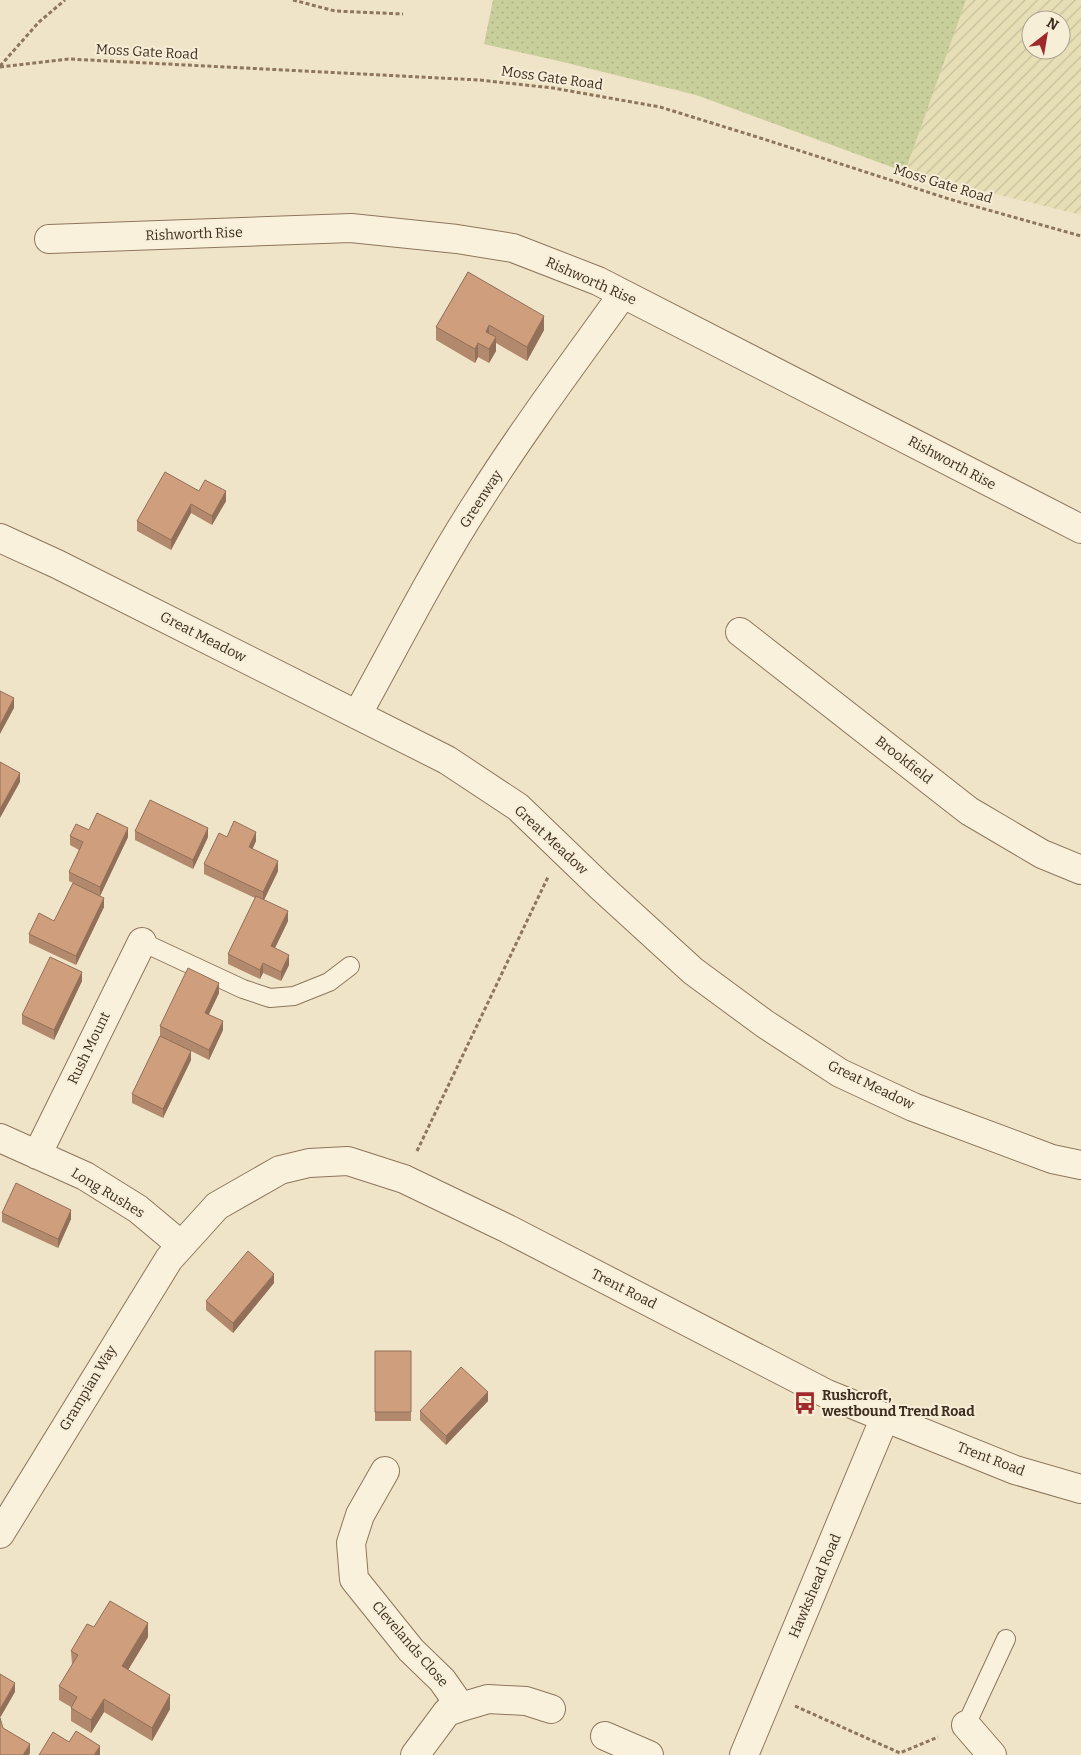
<svg xmlns="http://www.w3.org/2000/svg" width="1081" height="1755" viewBox="0 0 1081 1755" font-family="Bitter,serif">
<style>
.farmland{fill:url(#farmland-furrows);fill-rule:evenodd}
.grass{fill:url(#grass-dots)}
.lines{fill:none;stroke-linecap:round;stroke-linejoin:round}
.lane-casing{stroke:#8d765c;stroke-width:20}
.street-casing{stroke:#8d765c;stroke-width:30}
.path{stroke:#8d765c;stroke-width:3;stroke-dasharray:4 2.5;stroke-linecap:butt}
.lane{stroke:#faf1dc;stroke-width:18}
.street{stroke:#faf1dc;stroke-width:28}
.wall{fill:#b2896c}
.shaded-wall{fill:#916f58}
.building{fill:#cf9f7d;stroke:#916f58}
.labels{text-anchor:middle;dominant-baseline:central;stroke-width:4;stroke-linejoin:round;paint-order:stroke}
.street-label{font-size:14px;fill:#3d2e20;stroke:#f7eed8}
.poi-label{font-size:14px;font-weight:bold;fill:#3d2e20;stroke:#f7eed8;text-anchor:start}
</style>
<defs>
<pattern id="farmland-furrows" width="10" height="10" patternUnits="userSpaceOnUse" patternTransform="scale(1.25)"><rect width="10" height="10" fill="#e6deb5"/><path d="M-1 1l2-2M0 10L10 0M9 11l2-2" fill="none" stroke="#c6bf9b"/></pattern>
<pattern id="grass-dots" width="8" height="8" patternUnits="userSpaceOnUse" patternTransform="scale(1.25)"><rect width="8" height="8" fill="#c9cf9b"/><path d="M2 2h.1M6 6h.1" fill="none" stroke="#aeb285" stroke-width="1.8" stroke-linecap="round"/></pattern>
</defs>
<rect width="100%" height="100%" fill="#f0e4c8"/>
<path class="farmland" d="M966,0H1081V215L905,172ZM1031,20H1061V50H1031Z"/>
<path class="grass" d="M493,0H966L905,172L696,95L563,62L484,44Z"/>
<g class="lines">
<defs>
<path id="lane" d="M142,942L243,989L270,998L294,996L329,982L350,966
M966,1725L1006,1639"/>
<path id="street" d="M49,239L351,228L457,239L513,248L598,281L1081,529
M0,538L57,564L447,760L518,807L601,887L693,971L765,1024L840,1073L913,1107L1052,1159L1081,1165
M740,632L969,811L1042,854L1081,870
M357,715C397,643 434,569 479,500C524,429 574,362 623,294
M0,1138L85,1176L138,1209L181,1245
M37,1155L142,942
M385,1471L360,1515L351,1543L354,1579L411,1650L442,1680L461,1707
M0,1534L169,1259L217,1206L280,1170L309,1163L348,1161L404,1179L508,1229L827,1394L1015,1470L1081,1489
M966,1725L992,1755
M605,1736L649,1755
M415,1755L447,1712L461,1707L488,1699L526,1701L551,1709
M744,1755L885,1417"/>
</defs>
<use href="#lane" class="lane-casing"/>
<use href="#street" class="street-casing"/>
<path class="path" d="M293,0L335,11L403,14
M0,66L39,22L65,0
M0,67L69,59L479,80L553,88L660,107L754,136L949,199L1081,236
M417,1151L548,877
M795,1706L900,1753L938,1737"/>
<use href="#lane" class="lane"/>
<use href="#street" class="street"/>
</g>
<path class="wall" d="M468,272L544,330L527,361L496,343V351L489,363L478,357L475,363L436,340V327Z
M199,491L226,501L212,525L191,513L171,550L137,531V521Z
M89,830L128,837L100,896L104,907L76,965L29,943V934L54,921L73,883L69,881V872L79,850L70,845V836Z
M135,831L208,837L193,869L135,840Z
M227,837L256,841L252,849L278,871L264,900L288,921L275,948L289,965L281,981L263,973L260,979L228,964V954L255,898L204,874V864Z
M82,981L54,1040L22,1024V1015Z
M219,993L209,1014L223,1030L209,1060L191,1051V1060L163,1118L132,1103V1094L160,1036V1026Z
M2,1213L71,1219L58,1248L2,1222Z
M274,1283L233,1333L206,1310V1301Z
M375,1351H411V1421H375Z
M488,1401L446,1445L420,1420V1411Z
M94,1627L148,1637L128,1670L170,1709L152,1741L104,1712L91,1733L71,1721V1707L59,1700V1686L72,1665L71,1651Z"/>
<path class="shaded-wall" d="M544,316V330L527,361V347Z
M489,325V339L486,332Z
M496,337V351L489,363V349Z
M478,343V357L475,363V349Z
M226,491V501L212,525V516Z
M191,504V513L171,550V540Z
M14,698V708L0,734V725Z
M20,773V782L0,818V809Z
M128,828V837L100,896V887Z
M208,828V837L193,869V860Z
M256,832V841L249,857V847Z
M278,861V871L263,902V892Z
M104,898V907L76,965V956Z
M288,911V921L271,956V946Z
M289,955V965L281,981V972Z
M263,963V973L260,979V970Z
M82,972V981L54,1040V1030Z
M219,983V993L205,1022V1013Z
M223,1021V1030L209,1060V1050Z
M191,1051V1060L163,1118V1109Z
M71,1210V1219L58,1248V1239Z
M274,1274V1283L233,1333V1323Z
M488,1392V1401L446,1445V1436Z
M148,1623V1637L122,1680V1666Z
M15,1683V1692L0,1718V1709Z
M170,1695V1709L152,1741V1728Z
M104,1699V1712L91,1733V1720Z
M30,1744V1753L29,1755H23Z
M100,1746V1755H94Z"/>
<path class="building" d="M468,272L544,316L527,347L489,325L486,332L496,337L489,349L478,343L475,349L436,327Z
M165,472L199,491L205,480L226,491L212,516L191,504L171,540L137,521Z
M0,691L14,698L0,725Z
M0,762L20,773L0,809Z
M150,800L208,828L193,860L135,831Z
M97,813L128,828L100,887L69,872L83,842L70,836L76,824L89,830Z
M234,821L256,832L249,847L278,861L263,892L204,864L219,833L227,837Z
M73,883L104,898L76,956L29,934L39,913L54,921Z
M256,896L288,911L271,946L289,955L281,972L263,963L260,970L228,954Z
M50,957L82,972L54,1030L22,1015Z
M188,968L219,983L205,1013L223,1021L209,1050L160,1026Z
M160,1036L191,1051L163,1109L132,1094Z
M16,1183L71,1210L58,1239L2,1213Z
M248,1251L274,1274L233,1323L206,1301Z
M375,1351H411V1412H375Z
M461,1367L488,1392L446,1436L420,1411Z
M110,1601L148,1623L122,1666L170,1695L152,1728L104,1699L91,1720L71,1708L77,1697L59,1686L78,1655L71,1651L87,1624L94,1627Z
M0,1674L15,1683L0,1709Z
M0,1718L3,1728L30,1744L23,1755H0Z
M76,1731L100,1746L94,1755H39L53,1732L69,1742Z"/>
<defs>
<symbol id="bus-bare" viewBox="-9 -9 18 18"><path d="M-5-6H5V4H4V6H2V4H-2V6H-4V4H-5ZM-3.5-4V0h7V-4ZM-3.5 1.2v1.5H-2V1.2ZM2 1.2v1.5H3.5V1.2Z" fill="#9e2a2b" stroke="#f7eed8" stroke-width="2.5" paint-order="stroke"/></symbol>
</defs>
<g fill-rule="evenodd">
<use href="#bus-bare" x="789" y="1387" width="32" height="32"/>
</g>
<g class="labels">
<g class="street-label">
<text transform="translate(147 52) rotate(3)">Moss Gate Road</text>
<text transform="translate(552 78) rotate(8)">Moss Gate Road</text>
<text transform="translate(943 184) rotate(17)">Moss Gate Road</text>
<text transform="translate(194 234) rotate(-2)">Rishworth Rise</text>
<text transform="translate(591 281) rotate(24)">Rishworth Rise</text>
<text transform="translate(952 463) rotate(28)">Rishworth Rise</text>
<text transform="translate(481 499) rotate(-57)">Greenway</text>
<text transform="translate(203 637) rotate(27)">Great Meadow</text>
<text transform="translate(904 760) rotate(38)">Brookfield</text>
<text transform="translate(551 840) rotate(43)">Great Meadow</text>
<text transform="translate(89 1048) rotate(-64)">Rush Mount</text>
<text transform="translate(871 1085) rotate(26)">Great Meadow</text>
<text transform="translate(108 1193) rotate(31)">Long Rushes</text>
<text transform="translate(624 1289) rotate(27)">Trent Road</text>
<text transform="translate(88 1388) rotate(-59)">Grampian Way</text>
<text transform="translate(991 1459) rotate(21)">Trent Road</text>
<text transform="translate(815 1586) rotate(-67)">Hawkshead Road</text>
<text transform="translate(410 1644) rotate(49)">Clevelands Close</text>
</g>
<g class="poi-label">
<text x="822" y="1395">Rushcroft,<tspan x="822" dy="16">westbound Trend Road</tspan></text>
</g>
</g>
<g transform="translate(1046 35) rotate(31)"><circle r="24" fill="#f7eed8" stroke="#ada18e"/>
<path d="M0-4L9 19L0 12L-9 19Z" fill="#9e2a2b"/>
<text y="-8" font-size="14" font-weight="bold" text-anchor="middle" fill="#3d2e20">N</text>
</g>
</svg>
